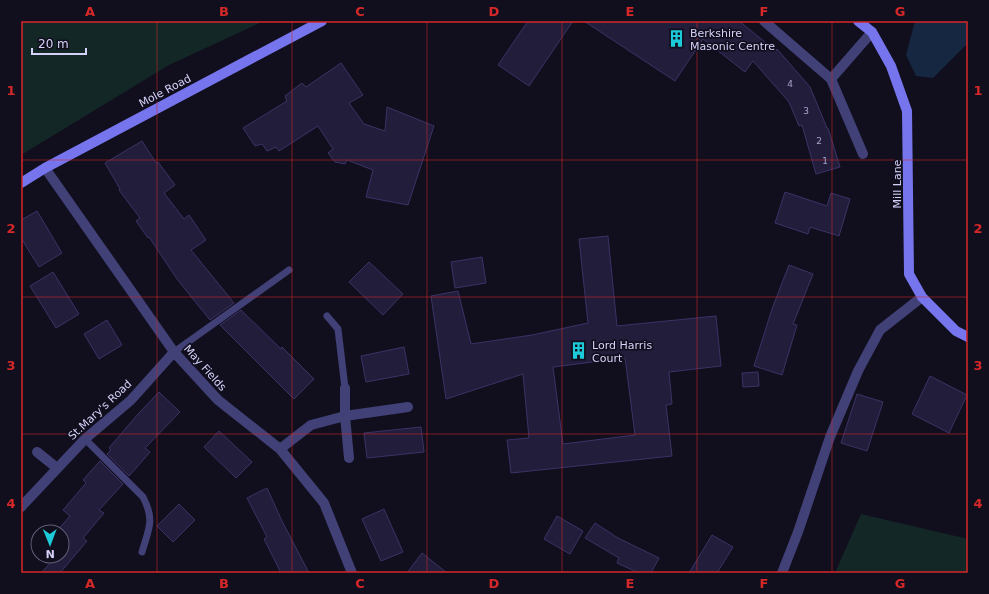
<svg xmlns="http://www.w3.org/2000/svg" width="989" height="594" viewBox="0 0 989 594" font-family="'DejaVu Sans',sans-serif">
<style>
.green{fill:#132726}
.water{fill:#152741}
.building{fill:#231d3c;stroke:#3c3265;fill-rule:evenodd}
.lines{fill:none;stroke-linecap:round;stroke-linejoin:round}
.lane{stroke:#414077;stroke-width:7}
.street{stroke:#414077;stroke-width:10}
.secondary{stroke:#7675ed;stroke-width:10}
.grid{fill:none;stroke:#d62828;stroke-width:1;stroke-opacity:0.55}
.labels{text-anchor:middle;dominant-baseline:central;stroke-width:3.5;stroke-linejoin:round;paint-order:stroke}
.number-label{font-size:9px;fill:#a8a5ca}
.poi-label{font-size:11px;fill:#d5d2f9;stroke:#110f1e;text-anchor:start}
.street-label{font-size:11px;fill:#d5d2f9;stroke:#110f1e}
.neatline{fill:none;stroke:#d62828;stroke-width:1.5}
.grid-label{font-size:13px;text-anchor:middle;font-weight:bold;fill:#d62828}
</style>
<rect width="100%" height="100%" fill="#110f1e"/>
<path class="green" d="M21,21H264L169,65L21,155Z
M861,514L968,539V573H835Z"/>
<path class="water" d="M915,21H968V43L933,78L916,76L906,55Z"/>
<path class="building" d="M528,21H573L529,86L498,65Z
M584,21H739L776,51L777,49L810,87L827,128H828L840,167L816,174L802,125L799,126L789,102L753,61L745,72L703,39L675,81Z
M341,63L363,95L349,103L364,124L385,131L387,107L434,126L408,205L366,197L373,170L347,160L345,164L335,162L328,153L333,149L318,126L279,151L276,147L267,151L262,144L255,146L243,128L287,101L285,96L302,83L306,87Z
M142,141L156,163L158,162L175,185L164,193L184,219L189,215L206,240L191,250L234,303L210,320L177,279L149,237L148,238L136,221L140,218L119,190L120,189L105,163Z
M785,192L827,206L831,193L850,199L839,236L810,227L808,234L775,223Z
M37,211L62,253L39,267L21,238V220Z
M608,236L617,326L716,316L721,366L669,372L672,404L666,405L672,456L511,473L507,440L529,438L523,374L446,399L431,296L458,291L471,344L532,335L588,323L579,239ZM625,358L635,435L563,444L553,367Z
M482,257L486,283L455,288L451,262Z
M369,262L403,294L383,315L349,282Z
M789,265L813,274L793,324L797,325L782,375L754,366L772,309Z
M53,272L79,314L56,328L30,286Z
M241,310L281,349L282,347L314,379L294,399L220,325Z
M107,320L122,345L99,359L84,334Z
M404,347L409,374L366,382L361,356Z
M758,372L759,386L743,387L742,373Z
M930,376L967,395L949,433L912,414Z
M159,392L180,412L145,448L150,452L129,476L107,454L111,450L109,448L138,414Z
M857,394L883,402L867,451L841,443Z
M421,427L424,452L367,458L364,433Z
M219,431L252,462L236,478L204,447Z
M100,461L123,484L99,510L104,513L83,538L87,541L60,573H41L53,560L48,556H62V532H56L70,516L63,510L86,483L83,480Z
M267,488L282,521L309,573H281L264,539L267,537L247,498Z
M179,504L195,520L173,542L157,526Z
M384,509L403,552L381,561L362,519Z
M557,516L583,531L570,554L544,539Z
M595,523L618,538L659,558L651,573H639L617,563L619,558L585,538Z
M712,535L733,547L717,573H689Z
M422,553L447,573H407Z"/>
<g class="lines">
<path class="lane" d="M327,316L338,329L345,388
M174,352L289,270
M85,439L143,497C155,520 149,528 142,552"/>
<path class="street" d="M764,21L831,79L872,32
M831,79L863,154
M45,168L174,352L218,400L280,449L324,503L352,573
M345,388V416L408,407
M280,449L311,425L345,416L349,458
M37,452L57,468
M21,507L85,439L131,400L174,352
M782,573L798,532L830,437L858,371L880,330L922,297"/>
<path class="secondary" d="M858,21L872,32L891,66L907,111L909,274L922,297L956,331L968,337
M21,183L45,168L322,21"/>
</g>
<path class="grid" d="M157,21V573M292,21V573M427,21V573M562,21V573M697,21V573M832,21V573M21,160H968M21,297H968M21,434H968"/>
<defs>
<symbol id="building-bare" viewBox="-9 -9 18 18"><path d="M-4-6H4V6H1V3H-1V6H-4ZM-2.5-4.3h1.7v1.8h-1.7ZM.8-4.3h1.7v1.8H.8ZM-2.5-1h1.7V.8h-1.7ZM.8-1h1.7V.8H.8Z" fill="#1dcad9" stroke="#110f1e" stroke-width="2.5" paint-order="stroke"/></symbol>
</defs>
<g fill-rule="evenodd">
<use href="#building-bare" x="664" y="26" width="25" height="25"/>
<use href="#building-bare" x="566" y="338" width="25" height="25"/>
</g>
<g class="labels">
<g class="number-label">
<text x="790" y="84">4</text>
<text x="806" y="111">3</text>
<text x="819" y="141">2</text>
<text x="825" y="161">1</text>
</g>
<g class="poi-label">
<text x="690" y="33">Berkshire<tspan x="690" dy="13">Masonic Centre</tspan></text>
<text x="592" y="345">Lord Harris<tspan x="592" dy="13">Court</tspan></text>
</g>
<g class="street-label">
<text transform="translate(165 91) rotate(-28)">Mole Road</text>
<text transform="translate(897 184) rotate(-90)">Mill Lane</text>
<text transform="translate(205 368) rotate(48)">May Fields</text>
<text transform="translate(100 410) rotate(-43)">St.Mary's Road</text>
</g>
</g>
<rect width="989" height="594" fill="none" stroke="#110f1e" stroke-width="44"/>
<g transform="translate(50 544) rotate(179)"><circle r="19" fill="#110f1e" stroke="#5f5d76"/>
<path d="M0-3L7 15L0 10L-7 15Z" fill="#1dcad9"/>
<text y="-6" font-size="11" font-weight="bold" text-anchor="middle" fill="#d5d2f9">N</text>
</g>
<path d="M32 48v6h54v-6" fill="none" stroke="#d5d2f9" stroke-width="2"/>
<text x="38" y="48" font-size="12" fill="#d5d2f9" stroke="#110f1e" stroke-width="3" paint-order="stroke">20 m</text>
<rect x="22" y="22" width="945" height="550" class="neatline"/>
<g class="grid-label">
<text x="90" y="16">A</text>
<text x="224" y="16">B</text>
<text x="360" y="16">C</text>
<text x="494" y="16">D</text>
<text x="630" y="16">E</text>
<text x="764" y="16">F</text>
<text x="900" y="16">G</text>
<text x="11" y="95">1</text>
<text x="978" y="95">1</text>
<text x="11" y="233">2</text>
<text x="978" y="233">2</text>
<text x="11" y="370">3</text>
<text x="978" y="370">3</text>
<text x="11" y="508">4</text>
<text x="978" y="508">4</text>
<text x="90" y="588">A</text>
<text x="224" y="588">B</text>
<text x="360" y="588">C</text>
<text x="494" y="588">D</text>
<text x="630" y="588">E</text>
<text x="764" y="588">F</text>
<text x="900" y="588">G</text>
</g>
</svg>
